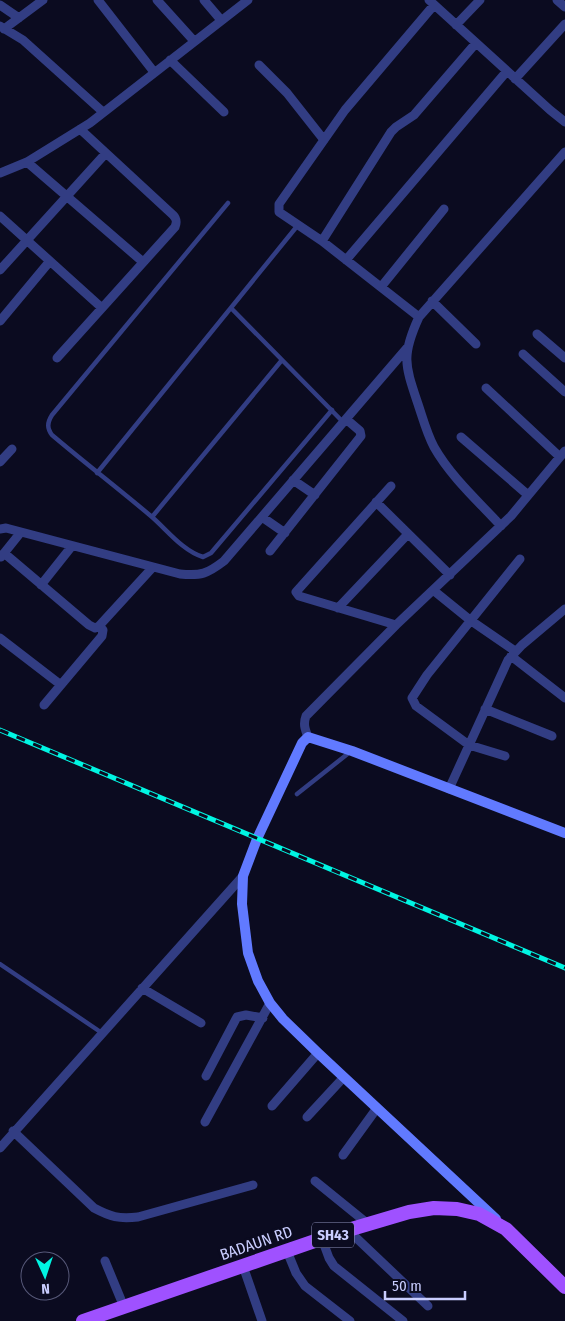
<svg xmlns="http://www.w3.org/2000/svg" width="565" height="1321" viewBox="0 0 565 1321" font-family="'Fira Sans Condensed',sans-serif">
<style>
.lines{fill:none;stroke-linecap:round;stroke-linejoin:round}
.service{stroke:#323d83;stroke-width:4.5}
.minor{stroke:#323d83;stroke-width:9}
.secondary{stroke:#617aff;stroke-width:10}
.primary{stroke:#9f51ff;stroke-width:14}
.rail-casing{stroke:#00f5e2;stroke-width:5}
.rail{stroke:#0b0b20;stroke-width:3;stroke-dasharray:9;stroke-linecap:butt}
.labels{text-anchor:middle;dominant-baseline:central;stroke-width:5;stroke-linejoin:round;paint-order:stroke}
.shield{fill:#0b0b20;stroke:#9194bc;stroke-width:1}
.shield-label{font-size:15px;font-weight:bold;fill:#caceff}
.street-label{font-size:16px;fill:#caceff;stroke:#0b0b20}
</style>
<rect width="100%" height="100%" fill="#0b0b20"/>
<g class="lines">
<path class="service" d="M228,203L52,415C47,423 47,428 52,435C85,463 119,489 152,517C167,530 183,551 203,557L211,553L332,410
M231,308L343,422
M97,473L298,225
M152,517L282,360
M297,794L350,752
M0,964L102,1033"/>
<path class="minor" d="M98,0L154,72
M157,0L194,41
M204,0L221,20
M429,0L550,110L565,122
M557,0L565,7
M0,5L19,18
M456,25L480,0
M0,26L23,40L103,112
M4,29L43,0
M170,60L224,112
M259,65L287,93L324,140
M515,79L565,24
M27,162L143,262
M0,173L27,162L90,123L248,0
M0,216L102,308
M322,241L391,132L396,127L414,115L476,43
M346,260L507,71
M0,270L106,153
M381,287L444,209
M432,301L476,344
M419,317L322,241L279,212V204L345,110L434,5
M0,321L50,261
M537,334L565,358
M523,354L565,392
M57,358L175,227C177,222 177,219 173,215L80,129
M486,388L560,457
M461,437L528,495
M0,462L12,449
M293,480L315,495
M391,486L296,592L299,596L396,625
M376,502L450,575
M262,517L285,533
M501,526C478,501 451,477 434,447C427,434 423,419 418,404C405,365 401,356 419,317L565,152
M0,529L6,528L180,574C201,576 207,574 224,561L407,348
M270,551L361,436L360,431L346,419
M4,553L89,625L95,628L99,626L153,567
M1,557L21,532
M41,585L72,546
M433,590L470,620L515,651
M338,608L408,534
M0,638L61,685
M511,656L565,698
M44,705L102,636L103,630L99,626
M485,709L552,736
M308,737C305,729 303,724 306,716L396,625L511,516L565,451
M505,756L469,745L416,706L412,698L427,675L520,559
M449,789L508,660L522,645L565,609
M142,988L201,1023
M206,1076L237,1017L246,1015L263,1018
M272,1106L318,1053
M307,1117L344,1077
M205,1122L270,1003
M13,1131L94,1208C111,1217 118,1219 138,1217L253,1185
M0,1148L243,876
M343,1155L377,1108
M315,1181L368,1224
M348,1230L428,1306
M322,1239L329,1258L334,1266L403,1321
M287,1251L296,1273L305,1286L350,1321
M105,1261L124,1307
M243,1266L262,1321"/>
<path class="secondary" d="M496,1219L318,1053L283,1019L270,1003L258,981L248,953L242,904L243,876L257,839L302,743L308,737L352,751L565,833"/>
<path class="primary" d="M83,1321L338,1233L409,1212L434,1208L457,1209L479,1214L506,1229L565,1287"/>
<defs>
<path id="rail" d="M0,730L565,968"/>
</defs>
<use href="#rail" class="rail-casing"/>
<use href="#rail" class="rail"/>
</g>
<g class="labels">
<rect class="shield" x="312" y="1222.5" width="42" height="25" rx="4"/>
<g class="shield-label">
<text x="333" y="1235">SH43</text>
</g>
<g class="street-label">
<text transform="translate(256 1243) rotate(-19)">BADAUN RD</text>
</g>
</g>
<g transform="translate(45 1276) rotate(177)"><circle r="24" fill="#0b0b20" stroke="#575979"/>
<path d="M0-4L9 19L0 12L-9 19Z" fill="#00f5e2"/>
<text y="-8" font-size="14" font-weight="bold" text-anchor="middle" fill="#caceff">N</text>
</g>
<path d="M385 1291v8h80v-8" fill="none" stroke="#caceff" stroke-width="2.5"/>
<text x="392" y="1291" font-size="15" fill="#caceff" stroke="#0b0b20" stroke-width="4" paint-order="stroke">50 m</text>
</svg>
